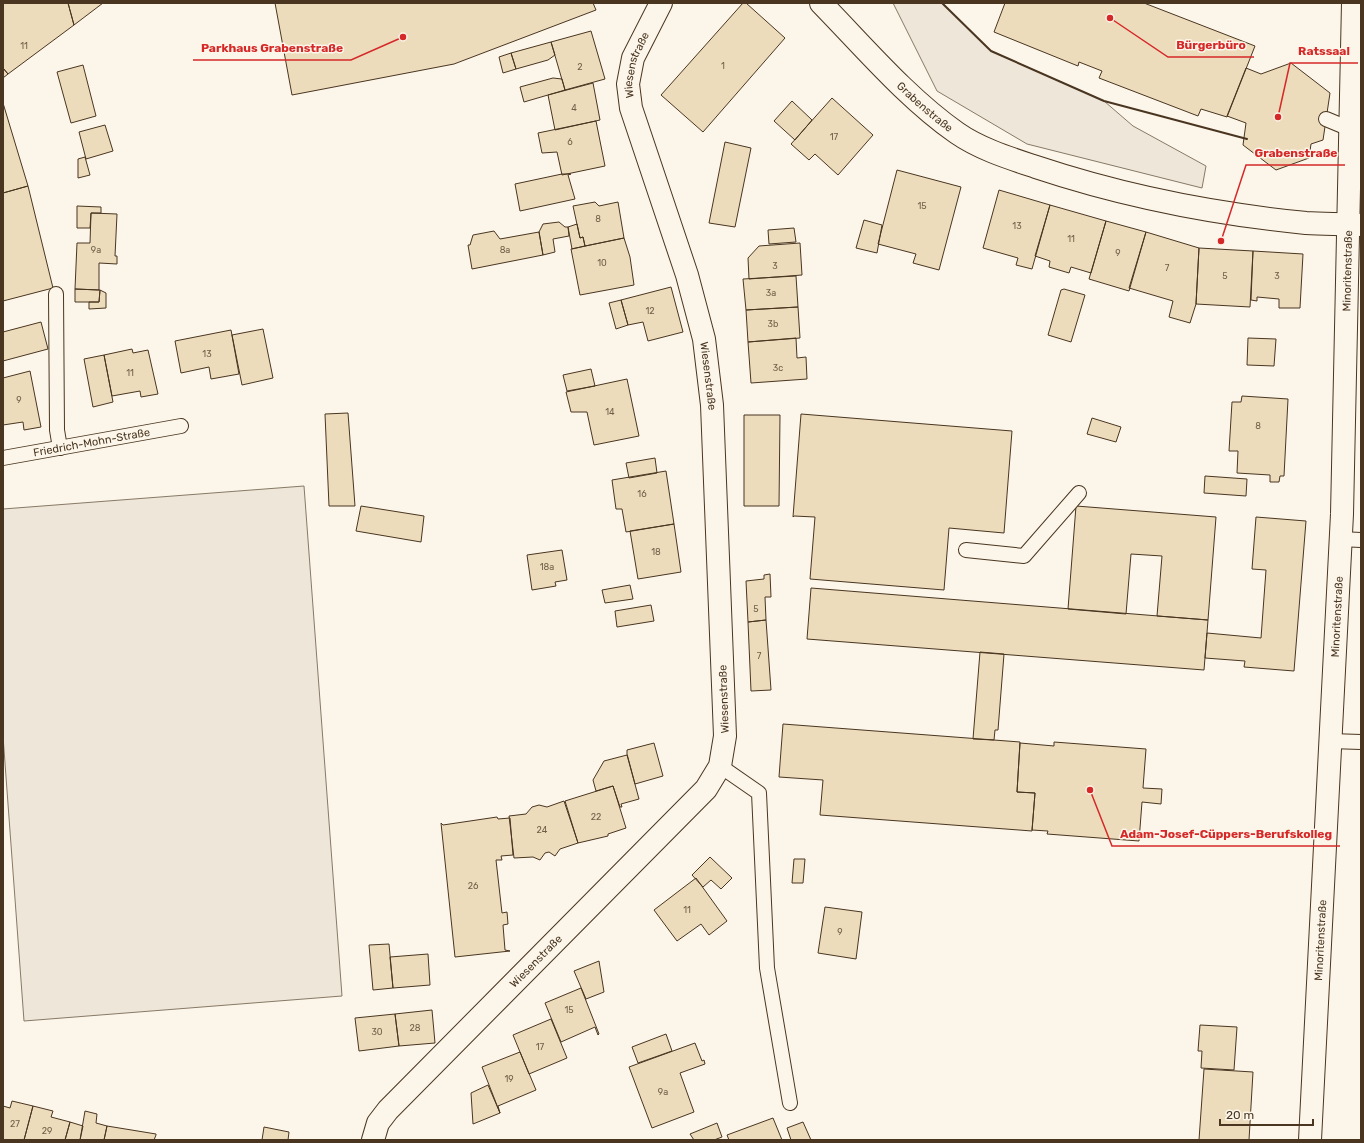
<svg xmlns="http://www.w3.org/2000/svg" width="1364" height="1143" viewBox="0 0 1364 1143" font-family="Rubik,sans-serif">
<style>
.green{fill:#ede6d9;stroke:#887966}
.building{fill:#ecdcbc;stroke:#4a3520}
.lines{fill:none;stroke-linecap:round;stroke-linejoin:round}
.service-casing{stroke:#4a3520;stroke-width:16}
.minor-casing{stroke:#4a3520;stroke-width:24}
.service{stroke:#fbf6e9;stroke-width:14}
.minor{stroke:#fbf6e9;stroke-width:22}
.wall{stroke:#4a3520;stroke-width:2}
.labels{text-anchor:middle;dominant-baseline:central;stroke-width:3;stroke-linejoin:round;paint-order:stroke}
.number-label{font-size:9px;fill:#725f47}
.street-label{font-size:11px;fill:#4a3520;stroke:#fbf6e9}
.leader{fill:none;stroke:#d62828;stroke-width:1.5}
.callout-dot{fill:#d62828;stroke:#fbf6e9;stroke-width:1.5}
.callout-label{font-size:12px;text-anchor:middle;font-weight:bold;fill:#d62828;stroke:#fbf6e9;stroke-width:3;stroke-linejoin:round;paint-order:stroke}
</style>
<rect width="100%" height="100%" fill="#fbf6e9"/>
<path class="green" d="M893,3H942L991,51L1104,101L1133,126L1206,166L1202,188L1027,144L937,91Z
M304,486L342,996L24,1021L3,736V509Z"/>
<path class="building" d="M3,3H68L74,25L8,74L3,68Z
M68,3H103L74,25Z
M275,3H593L596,10L454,64L292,95Z
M743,3H746L785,38L703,132L661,95Z
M1005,3H1144L1255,46L1227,117L1201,109L1198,116L1099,78L1102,71L1079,62L1078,66L994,32Z
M591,31L605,79L565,90L551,42Z
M551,42L555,55L548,60L516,69L511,53Z
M511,53L516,69L503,73L499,57Z
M1291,63L1330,93L1323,140L1311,144L1309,158L1276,170L1243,145L1246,123L1227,116L1246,68L1261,74Z
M83,65L96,116L71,123L57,72Z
M3,68L8,74L3,78Z
M553,78L562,79L565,90L524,102L520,87Z
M593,83L600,120L555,130L548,95Z
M832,98L873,135L838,175L815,154L809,160L791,144Z
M792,101L812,120L795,140L774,121Z
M3,103L28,186L3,193Z
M596,121L605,166L562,175L557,152L542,153L538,133Z
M105,125L113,151L86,159L79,132Z
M725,142L751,148L735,227L709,223Z
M85,157L90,175L78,178V159Z
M897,170L961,187L939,270L913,263L916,254L878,244Z
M562,174H571L568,175L575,199L520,211L515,184Z
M28,186L53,288L3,301V193Z
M999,190L1050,205L1032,269L1016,265L1018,258L983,248Z
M595,202L599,206L618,202L624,238L585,246L583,237L580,238L573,206Z
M1050,205L1106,221L1091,273L1071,267L1069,273L1049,267L1050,261L1035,256Z
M77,206L101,207V213H91L90,228H77Z
M91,213L117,214L115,256H117V264L99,263V290L75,289L77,243H90Z
M864,220L882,225L877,253L856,248Z
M1106,221L1146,232L1129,291L1089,279Z
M559,222L565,227H568L569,236L553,239L555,252L543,255L539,232L543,224Z
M577,224L580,238L583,237L585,246L572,249L568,227Z
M794,228L796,242L769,244L768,230Z
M494,231L500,239L539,232L543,255L472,269L468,245H470L473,235Z
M1146,232L1199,248L1196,304L1190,323L1169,317L1173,301L1129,288Z
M624,238L630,257L634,285L580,295L571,249Z
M800,243L802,275L749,279L748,258L759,246Z
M1199,248L1253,251L1250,307L1196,304Z
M1253,251L1303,254L1300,308H1279V299L1257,297V301L1251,300Z
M796,276L798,307L746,310L743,279Z
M671,287L683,332L648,341L643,322L628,325L621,300Z
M75,289L100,290L99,302H75Z
M1064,289L1085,295L1071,342L1048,335L1061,290Z
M100,290L106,293V308L89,309V302H99Z
M621,300L628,325L616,329L609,303Z
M798,307L800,338L748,342L746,310Z
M41,322L48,349L3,361V332Z
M263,329L273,378L242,385L232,335Z
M231,330L239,374L211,379L209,367L181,373L175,341Z
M796,338L797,358L806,357L807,379L751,383L748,342Z
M1248,338L1276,339L1274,366L1247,365Z
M132,349L133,353L148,350L158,394L141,397L140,391L112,396L104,355Z
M104,355L113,402L93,407L84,359Z
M591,369L595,386L567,391L563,375Z
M30,371L41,427L24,430L23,422L3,425V378Z
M627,379L639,436L594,445L587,412H571L566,392Z
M1242,396L1288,399L1284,476H1280L1279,482H1270V475L1237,473L1238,451H1229L1232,402H1241Z
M348,413L355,506H329L325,414Z
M801,414L1012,431L1004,533L949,528L944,590L810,579L815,517L794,516L793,517Z
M744,415H780L779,506H744Z
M1092,418L1121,427L1116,442L1087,434Z
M655,458L657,473L629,478L626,463Z
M666,471L674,524L626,532L622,509H616L612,480Z
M1205,476L1247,479L1246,496L1204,493Z
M361,506L424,516L421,542L356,531Z
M1076,506L1216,517L1208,620L1157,616L1162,556L1131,554L1126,614L1068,609Z
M1256,517L1306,521L1294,671L1244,667L1245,661L1205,658L1207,633L1261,638L1266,570L1252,569Z
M674,524L681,572L638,579L630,531Z
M562,550L567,580L555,582L556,586L532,590L527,555Z
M770,574L771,597H765L766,620L748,622L746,581L764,579V575Z
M630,585L633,599L605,603L602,590Z
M811,588L1208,620L1204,670L807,639Z
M651,605L654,621L617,627L615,611Z
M766,620L771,690L751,691L748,622Z
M980,652L1004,654L998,730H995L994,740L973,739Z
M783,724L1020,742L1017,792L1035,793L1032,831L820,815L823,780L779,777Z
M1054,742L1146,749L1143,788L1162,789L1161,804L1142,802L1139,841L1047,834L1048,831L1032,830L1035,793L1017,792L1020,743L1054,746Z
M654,743L663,776L635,784L627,754V750Z
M627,755L639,799L621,804L622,807H620L613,786L596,791L593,780L604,761Z
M613,786L626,828L608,834V836L578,843L565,801Z
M564,801L578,843L560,849L555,856L549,852L545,853L540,860L533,857L514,858L509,816L526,814L532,807L539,805L547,807Z
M497,817L498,819L510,818L513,855L501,856L502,860H496L502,913L507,912L508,924L503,925L505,950L510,951L455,957L441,823L443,825Z
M710,857L732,878L721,889L711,880L703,887L692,875Z
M794,859H805L803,883H792Z
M696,878L727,921L709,935L701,924L677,941L654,910Z
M825,907L862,912L856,959L818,953Z
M389,944L393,988L373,990L369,945Z
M428,954L430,985L393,988L390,957Z
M599,961L604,992L586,999L574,971Z
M581,988L599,1034L598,1035L595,1027L561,1042L545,1003Z
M432,1010L435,1043L399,1046L395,1014Z
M395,1014L399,1046L359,1051L355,1018Z
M551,1019L567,1058L529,1074L513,1035Z
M1200,1025L1237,1027L1234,1070L1201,1068L1202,1051H1198Z
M666,1034L672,1051L638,1063L632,1047Z
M695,1043L702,1061L704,1060L705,1064L680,1073L694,1112L652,1128L629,1067Z
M520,1052L536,1090L498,1106L500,1113L482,1067Z
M1204,1069L1253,1072L1249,1140H1199Z
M488,1085L500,1113L473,1124L471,1093Z
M12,1101L33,1106L24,1140H3V1106L10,1108Z
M33,1106L53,1111L51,1117L70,1122L65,1140H24Z
M85,1111L97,1114L96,1123L107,1126L104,1140H80Z
M773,1118L782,1140H729L727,1135Z
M70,1122L83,1126L80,1140H65Z
M803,1122L811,1140H791L787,1128Z
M717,1123L722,1137L714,1140H694L690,1134Z
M107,1126L156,1134V1135L154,1140H104Z
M264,1127L289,1132L288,1140H262Z"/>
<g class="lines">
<defs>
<g id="service">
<path d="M1326,119L1350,129"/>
<path d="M56,294L57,430L60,448"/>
<path id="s1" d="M3,458L181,426"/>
<path d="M1340,539L1361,540"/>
<path d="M966,550L1024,556L1079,493"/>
<path d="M1330,741L1361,742"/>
<path d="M720,766L759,793L767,968L790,1103"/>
</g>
<g id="minor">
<path id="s2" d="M821,3C864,47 907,98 957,133C980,149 1009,158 1036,167C1123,196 1215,214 1306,223C1324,224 1343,224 1361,225"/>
<path id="s3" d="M373,1140L378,1123L388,1110L706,789L720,766L725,736L712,405L704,339L687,275L631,108L628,84L633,58L661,3"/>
<path id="s4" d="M1310,1140L1342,514L1353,3"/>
</g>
</defs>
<use href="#service" class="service-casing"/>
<use href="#minor" class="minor-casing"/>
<use href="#service" class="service"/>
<use href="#minor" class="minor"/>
<path class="wall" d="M942,3L991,51L1104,101L1247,139
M1307,151L1324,152"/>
</g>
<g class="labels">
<g class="number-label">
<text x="24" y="46">11</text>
<text x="723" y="66">1</text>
<text x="580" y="67">2</text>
<text x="574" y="108">4</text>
<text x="834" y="137">17</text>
<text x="570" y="142">6</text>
<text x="922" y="206">15</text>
<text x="598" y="219">8</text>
<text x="1017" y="226">13</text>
<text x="1071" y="239">11</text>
<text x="96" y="250">9a</text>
<text x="505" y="250">8a</text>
<text x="1118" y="253">9</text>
<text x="602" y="263">10</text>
<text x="775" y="266">3</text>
<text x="1167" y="268">7</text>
<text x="1225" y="276">5</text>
<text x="1277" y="276">3</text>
<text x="771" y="293">3a</text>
<text x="650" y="311">12</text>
<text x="773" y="324">3b</text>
<text x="207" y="354">13</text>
<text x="778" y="368">3c</text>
<text x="130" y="373">11</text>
<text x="19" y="400">9</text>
<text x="610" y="412">14</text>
<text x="1258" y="426">8</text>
<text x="642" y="494">16</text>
<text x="656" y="552">18</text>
<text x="547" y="567">18a</text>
<text x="756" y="609">5</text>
<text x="759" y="656">7</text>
<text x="596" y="817">22</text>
<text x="542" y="830">24</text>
<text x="473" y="886">26</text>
<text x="687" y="910">11</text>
<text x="840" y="932">9</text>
<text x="569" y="1010">15</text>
<text x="415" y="1028">28</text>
<text x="377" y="1032">30</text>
<text x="540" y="1047">17</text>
<text x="509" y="1079">19</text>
<text x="663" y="1092">9a</text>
<text x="15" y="1124">27</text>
<text x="47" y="1131">29</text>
</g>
<g class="street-label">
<text stroke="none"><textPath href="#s3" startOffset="1228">Wiesenstraße</textPath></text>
<text stroke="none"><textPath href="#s2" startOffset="147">Grabenstraße</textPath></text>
<text stroke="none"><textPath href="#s4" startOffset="870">Minoritenstraße</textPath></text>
<text transform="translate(708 376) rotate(83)">Wiesenstraße</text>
<text stroke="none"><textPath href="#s1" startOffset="90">Friedrich-Mohn-Straße</textPath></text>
<text stroke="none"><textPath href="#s4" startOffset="524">Minoritenstraße</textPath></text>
<text transform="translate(724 699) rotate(-92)">Wiesenstraße</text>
<text stroke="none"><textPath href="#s4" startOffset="200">Minoritenstraße</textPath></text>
<text stroke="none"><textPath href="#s3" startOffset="244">Wiesenstraße</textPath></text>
</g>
</g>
<path class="leader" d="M1110 18L1168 57H1254M403 37L351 60H193M1278 117L1290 63H1358M1221 241L1246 165H1345M1090 790L1112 846H1340"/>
<g class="callout-dot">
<circle cx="1110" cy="18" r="4"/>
<circle cx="403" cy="37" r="4"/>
<circle cx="1278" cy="117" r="4"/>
<circle cx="1221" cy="241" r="4"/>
<circle cx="1090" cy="790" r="4"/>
</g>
<g class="callout-label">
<text x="1211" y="49">Bürgerbüro</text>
<text x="272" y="52">Parkhaus Grabenstraße</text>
<text x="1324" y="55">Ratssaal</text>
<text x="1296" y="157">Grabenstraße</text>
<text x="1226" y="838">Adam-Josef-Cüppers-Berufskolleg</text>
</g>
<rect width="1364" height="1143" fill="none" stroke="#4a3520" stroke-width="8"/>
<path d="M1220 1119v6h93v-6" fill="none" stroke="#4a3520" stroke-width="2"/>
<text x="1226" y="1119" font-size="12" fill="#4a3520" stroke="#fbf6e9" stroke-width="3" paint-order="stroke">20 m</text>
</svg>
